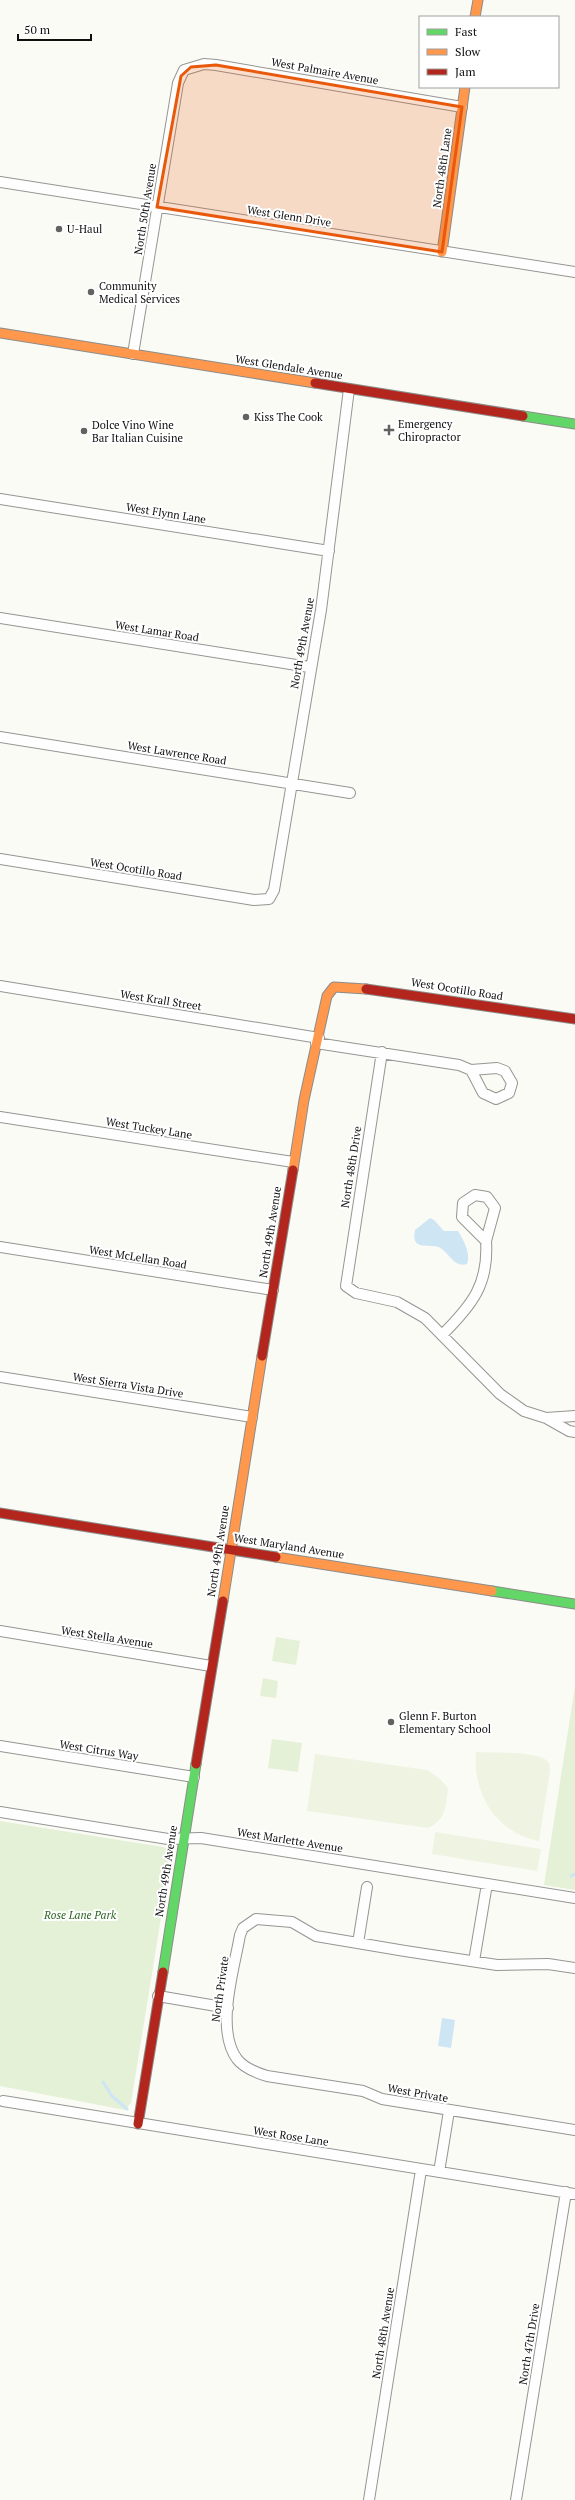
<svg xmlns="http://www.w3.org/2000/svg" width="575" height="2500" viewBox="0 0 575 2500" font-family="'PT Serif',serif">
<style>
.green{fill:#e4f1d7}
.pitch{fill:#eef4e1}
.water{fill:#cee5f4}
.lines{fill:none;stroke-linecap:round;stroke-linejoin:round}
.stream{stroke:#cee5f4;stroke-width:3}
.street-casing{stroke:#959593;stroke-width:12}
.fast-casing{stroke:#8c8c8a;stroke-width:11}
.slow-casing{stroke:#8c8c8a;stroke-width:11}
.jam-casing{stroke:#8c8c8a;stroke-width:11}
.street{stroke:#fefefe;stroke-width:10}
.fast{stroke:#63d668;stroke-width:9}
.slow{stroke:#ff974d;stroke-width:9}
.jam{stroke:#b3261e;stroke-width:9}
.marked{fill:#e8590c;fill-opacity:0.2;stroke:#e8590c;stroke-width:3;stroke-linejoin:round}
.poi-dot{fill:#626260;stroke:#fff;stroke-width:1.5}
.labels{text-anchor:middle;dominant-baseline:central;stroke-width:4;stroke-linejoin:round;paint-order:stroke}
.street-label{font-size:11px;fill:#0f0f0f;stroke:#fff}
.poi-label{font-size:11px;fill:#0f0f0f;stroke:#fff;text-anchor:start}
.park-label{font-size:11px;font-style:italic;fill:#2d6422;stroke:#fff}
</style>
<rect width="100%" height="100%" fill="#fbfbf6"/>
<path class="green" d="M276,1637L300,1641L296,1665L272,1661Z
M263,1678L278,1681L276,1698L260,1696Z
M575,1686V1890L544,1885Z
M272,1739L302,1743L298,1772L268,1768Z
M0,1821L163,1847L169,1850L171,1856L131,2103L125,2110L0,2086Z"/>
<path class="pitch" d="M476,1752C491,1753 535,1751 546,1760C550,1763 550,1767 550,1771L539,1841C496,1833 472,1793 476,1752Z
M315,1754L427,1770L439,1778L448,1788C446,1806 446,1820 428,1828L307,1811Z
M435,1832L541,1849L537,1871L432,1854Z"/>
<path class="water" d="M430,1218L434,1220L444,1231H458C464,1241 471,1253 467,1264C455,1268 450,1255 442,1249C433,1241 410,1254 415,1230Z
M442,2018L455,2020L451,2048L438,2046Z"/>
<g class="lines">
<path class="stream" d="M571,1876L575,1874
M103,2082L112,2096L127,2109"/>
<defs>
<path id="street" d="M0,182L575,272
M133,354L178,83L184,70L204,64L216,65L462,107
M0,499L329,551
M0,618L309,667
M0,737L350,793
M0,859L254,900L269,899L274,890L321,610L349,389
M0,986L319,1038
M316,1043L459,1065L471,1070
M382,1052L346,1286L356,1293L397,1302L425,1318L500,1394L524,1411L546,1418L569,1431L575,1432
M497,1068L505,1071L512,1083L509,1093L496,1099L483,1093L471,1070Z
M0,1117L293,1162
M475,1195L487,1197L495,1208L486,1241L462,1217L463,1203Z
M0,1247L273,1290
M443,1334C472,1305 489,1284 486,1241
M0,1377L252,1417
M546,1418L575,1416
M0,1631L211,1666
M0,1746L194,1777
M0,1812L168,1839L201,1838L575,1898
M358,1943L367,1887
M474,1961L487,1884
M575,1968L548,1964L497,1965L405,1951L316,1936L292,1922L256,1919L243,1928L240,1935C234,1970 215,2029 237,2059C244,2068 257,2073 267,2076L363,2091L382,2099L575,2130
M158,1996L228,2008
M3,2101L575,2194
M439,2172L449,2111
M369,2500L421,2170
M516,2500L566,2192"/>
<path id="fast" d="M523,416L575,424
M492,1591L575,1604
M163,1972L196,1764"/>
<path id="slow" d="M475,17L478,0
M442,252L465,87
M0,333L315,383
M293,1170L304,1100L327,996L334,987L366,989
M276,1557L492,1591
M223,1601L262,1356"/>
<path id="jam" d="M315,383L523,416
M366,989L575,1019
M262,1356L293,1170
M0,1513L276,1557
M196,1764L223,1601
M138,2124L163,1972"/>
</defs>
<use href="#street" class="street-casing"/>
<use href="#fast" class="fast-casing"/>
<use href="#slow" class="slow-casing"/>
<use href="#jam" class="jam-casing"/>
<use href="#street" class="street"/>
<use href="#fast" class="fast"/>
<use href="#slow" class="slow"/>
<use href="#jam" class="jam"/>
</g>
<path class="marked" d="M216,65L462,107L442,252L157,207L181,76L191,67Z"/>
<g class="poi-dot">
<circle cx="59" cy="229" r="4"/>
<circle cx="91" cy="292" r="4"/>
<circle cx="246" cy="417" r="4"/>
<path d="M387 424h4v4h4v4h-4v4h-4v-4h-4v-4h4z"/>
<circle cx="84" cy="431" r="4"/>
<circle cx="391" cy="1722" r="4"/>
</g>
<g class="labels">
<g class="street-label">
<text transform="translate(325 71) rotate(10)">West Palmaire Avenue</text>
<text transform="translate(442 168) rotate(-82)">North 48th Lane</text>
<text transform="translate(145 209) rotate(-81)">North 50th Avenue</text>
<text transform="translate(289 216) rotate(9)">West Glenn Drive</text>
<text transform="translate(289 367) rotate(9)">West Glendale Avenue</text>
<text transform="translate(166 513) rotate(9)">West Flynn Lane</text>
<text transform="translate(157 631) rotate(9)">West Lamar Road</text>
<text transform="translate(302 643) rotate(-80)">North 49th Avenue</text>
<text transform="translate(177 753) rotate(9)">West Lawrence Road</text>
<text transform="translate(136 869) rotate(9)">West Ocotillo Road</text>
<text transform="translate(457 989) rotate(9)">West Ocotillo Road</text>
<text transform="translate(161 1000) rotate(9)">West Krall Street</text>
<text transform="translate(149 1128) rotate(9)">West Tuckey Lane</text>
<text transform="translate(351 1167) rotate(-81)">North 48th Drive</text>
<text transform="translate(270 1232) rotate(-81)">North 49th Avenue</text>
<text transform="translate(138 1257) rotate(9)">West McLellan Road</text>
<text transform="translate(128 1385) rotate(9)">West Sierra Vista Drive</text>
<text transform="translate(289 1546) rotate(9)">West Maryland Avenue</text>
<text transform="translate(218 1551) rotate(-81)">North 49th Avenue</text>
<text transform="translate(107 1637) rotate(9)">West Stella Avenue</text>
<text transform="translate(99 1750) rotate(9)">West Citrus Way</text>
<text transform="translate(290 1840) rotate(9)">West Marlette Avenue</text>
<text transform="translate(166 1871) rotate(-81)">North 49th Avenue</text>
<text transform="translate(220 1989) rotate(-82)">North Private</text>
<text transform="translate(418 2093) rotate(10)">West Private</text>
<text transform="translate(291 2136) rotate(9)">West Rose Lane</text>
<text transform="translate(383 2333) rotate(-81)">North 48th Avenue</text>
<text transform="translate(529 2344) rotate(-81)">North 47th Drive</text>
</g>
<g class="poi-label">
<text x="67" y="229">U-Haul</text>
<text x="99" y="286">Community<tspan x="99" dy="13">Medical Services</tspan></text>
<text x="254" y="417">Kiss The Cook</text>
<text x="398" y="424">Emergency<tspan x="398" dy="13">Chiropractor</tspan></text>
<text x="92" y="425">Dolce Vino Wine<tspan x="92" dy="13">Bar Italian Cuisine</tspan></text>
<text x="399" y="1716">Glenn F. Burton<tspan x="399" dy="13">Elementary School</tspan></text>
</g>
<g class="park-label">
<text x="80" y="1915">Rose Lane Park</text>
</g>
</g>
<rect x="419" y="16" width="140" height="72" fill="#ffffff" stroke="#9f9f9f"/>
<rect x="427" y="29" width="20" height="6" fill="#63d668" stroke="#9f9f9f"/>
<text x="455" y="36" font-size="12" fill="#0f0f0f">Fast</text>
<rect x="427" y="49" width="20" height="6" fill="#ff974d" stroke="#9f9f9f"/>
<text x="455" y="56" font-size="12" fill="#0f0f0f">Slow</text>
<rect x="427" y="69" width="20" height="6" fill="#b3261e" stroke="#9f9f9f"/>
<text x="455" y="76" font-size="12" fill="#0f0f0f">Jam</text>
<path d="M18 34v6h73v-6" fill="none" stroke="#0f0f0f" stroke-width="2"/>
<text x="24" y="34" font-size="12" fill="#0f0f0f" stroke="#ffffff" stroke-width="3" paint-order="stroke">50 m</text>
</svg>
